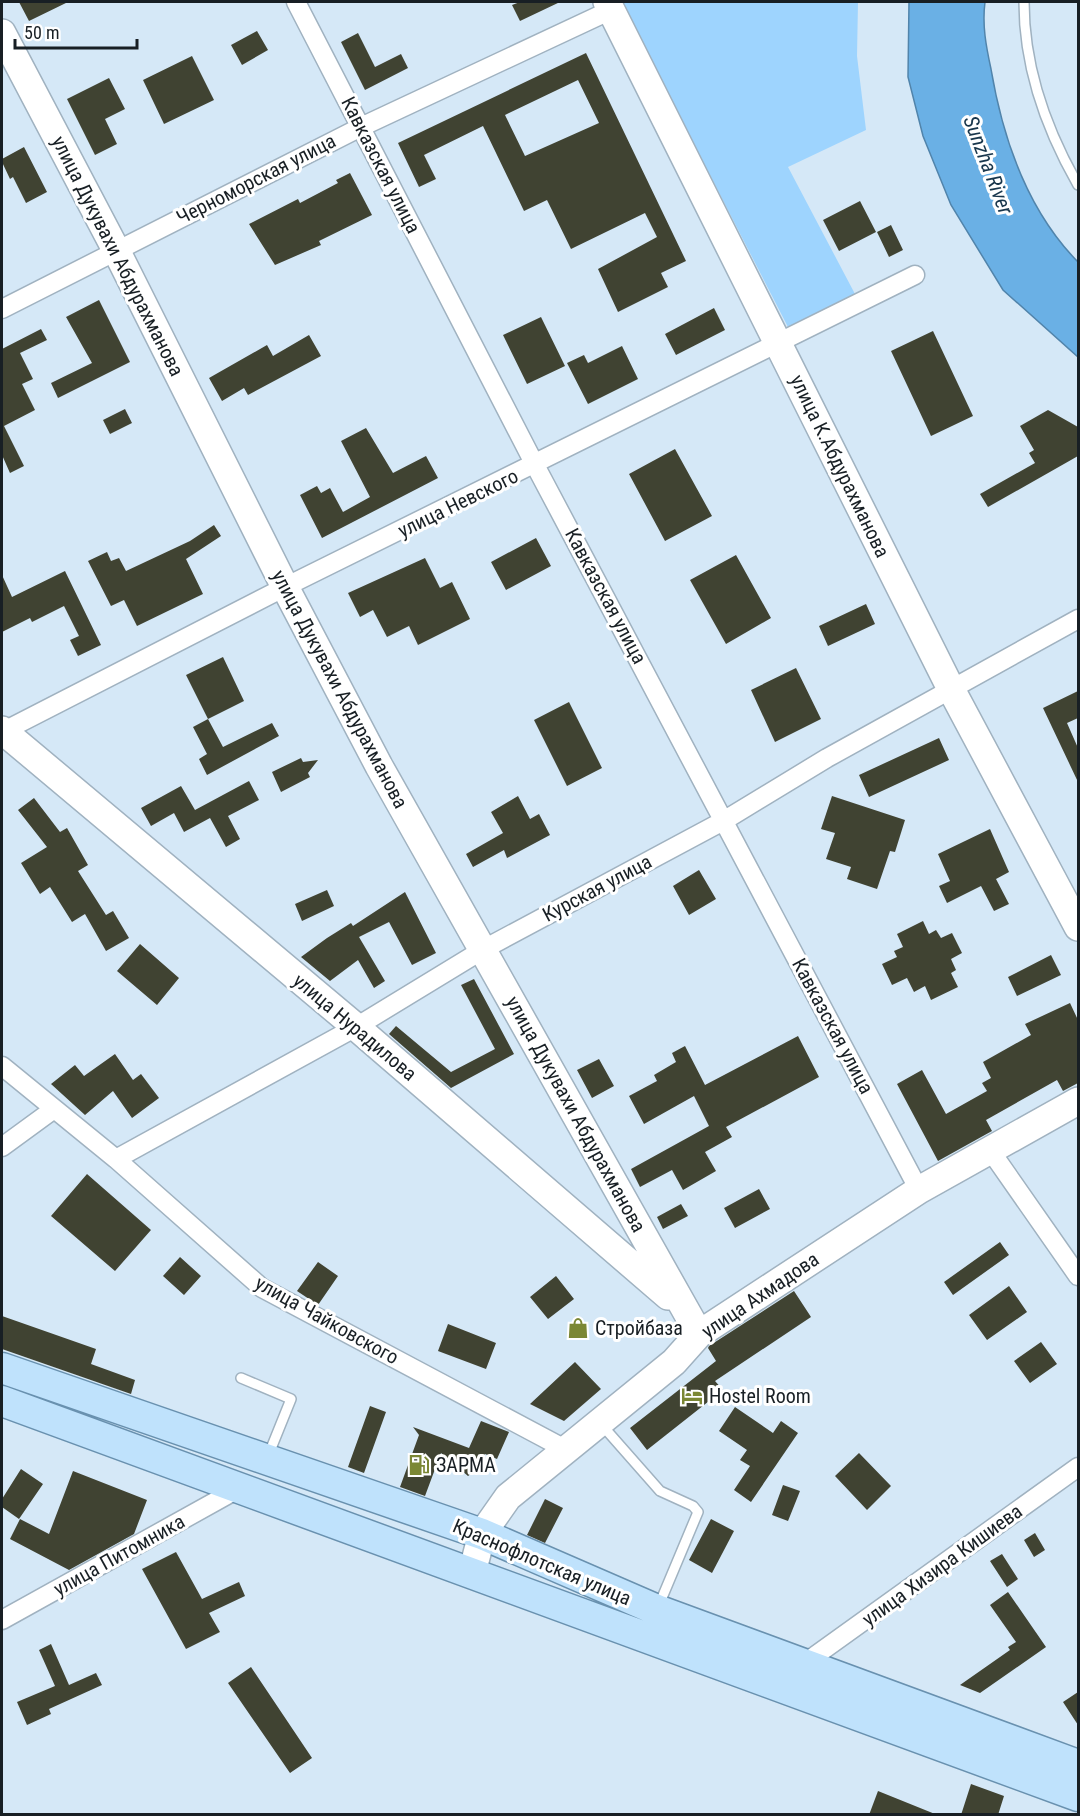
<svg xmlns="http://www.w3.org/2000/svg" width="1080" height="1816" viewBox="0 0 1080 1816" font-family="'Roboto Condensed',sans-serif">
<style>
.green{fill:#9ed4fe}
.water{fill:#6ab0e5;stroke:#5184ab;stroke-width:1.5}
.building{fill:#404332;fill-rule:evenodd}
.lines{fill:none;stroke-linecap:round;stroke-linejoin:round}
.lane-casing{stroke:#a0b2c0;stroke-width:12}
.street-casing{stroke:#a0b2c0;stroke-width:21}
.secondary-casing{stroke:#a0b2c0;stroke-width:30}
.primary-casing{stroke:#6991af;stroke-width:33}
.lane{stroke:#fff;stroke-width:9}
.street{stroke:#fff;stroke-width:18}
.secondary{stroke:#fff;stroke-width:27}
.primary{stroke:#bfe2fc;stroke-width:30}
.labels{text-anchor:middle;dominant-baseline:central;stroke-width:6;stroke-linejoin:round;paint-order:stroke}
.street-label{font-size:20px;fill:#181f24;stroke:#fff}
.poi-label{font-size:20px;fill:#181f24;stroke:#fff;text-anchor:start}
.water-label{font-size:21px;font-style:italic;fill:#18364c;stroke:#fff}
</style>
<rect width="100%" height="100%" fill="#d5e8f7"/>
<path class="green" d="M621,2H858L857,56L866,130L788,167L855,294L788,327Z"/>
<path class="water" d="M909,2H985C982,25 986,46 991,69C1003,140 1027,210 1078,262V357L1003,290L951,205L923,136L908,77Z"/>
<path class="building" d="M19,2H68L29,21Z
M520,2H560L520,21L512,5Z
M257,31L268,50L242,65L231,45Z
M358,33L375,67L401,54L408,68L365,90L341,42Z
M586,53L686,261L661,273L668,287L618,312L598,269L657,237L645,213L571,249L547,200L524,211L483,126L424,155L436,179L419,187L398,143ZM578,80L599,123L525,156L505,115Z
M192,56L214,100L164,124L143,80Z
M109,78L125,109L105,119L117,144L95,155L67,99Z
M24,147L47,192L26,203L13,177L10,179L2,162V159Z
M350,173L372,215L319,241L321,245L275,265L249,224L298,199L300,203L338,183L336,180Z
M860,201L876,232L839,251L823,220Z
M891,225L903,250L889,257L877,232Z
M99,300L130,362L58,398L51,383L92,363L66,317Z
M714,308L725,330L676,355L665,334Z
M541,317L565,366L527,384L503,335Z
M41,329L47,340L20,353L33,379L22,384L35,410L4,426L24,466L10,473L2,455V349Z
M933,331L973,416L931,436L891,351Z
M309,335L321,356L248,395L244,388L222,401L209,378L267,345L273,356Z
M622,346L638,379L588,404L567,363L584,355L588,363Z
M125,409L132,423L110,434L103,420Z
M1048,410L1078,427V456L988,507L980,494L1035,463L1029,453L1034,450L1020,426Z
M366,428L393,473L426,456L438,478L322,538L300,495L317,486L321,493L330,488L343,512L370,497L341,441Z
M675,449L712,516L665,541L629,474Z
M214,525L221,536L186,559L203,594L137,626L124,600L111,606L88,561L107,552L111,561L119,558L126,571L190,541Z
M536,538L551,566L506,590L491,562Z
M736,555L771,618L726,644L690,580Z
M425,558L440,588L452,582L470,619L418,645L409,626L387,637L373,610L360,617L348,593Z
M65,571L101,645L78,656L70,640L79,636L64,606L32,622L30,618L2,632V575L12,597Z
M866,604L875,624L828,646L819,626Z
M223,657L244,701L208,719L186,675Z
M796,668L821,719L775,742L751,690Z
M1078,691V718L1067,723L1078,748V782L1043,708Z
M569,702L602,768L567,786L534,720Z
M208,719L223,747L272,723L279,736L207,775L199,759L207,754L193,727Z
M939,738L949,760L869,797L859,775Z
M301,758L303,762L318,760L308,773L310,777L281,792L272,772Z
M249,781L259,800L228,816L240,839L226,847L210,818L184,832L174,813L151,826L141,808L181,786L195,810Z
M518,796L530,819L539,814L550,835L507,858L504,850L473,867L466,854L503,833L491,812Z
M832,796L905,820L895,852L890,851L877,889L847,879L851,867L826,859L835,833L821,829Z
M34,798L60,832L67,828L88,865L78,871L106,915L113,911L129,938L106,951L85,914L72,922L50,887L40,894L21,863L47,847L18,810Z
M990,829L1009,872L996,879L1009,904L994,911L981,886L947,903L939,886L950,881L938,854Z
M699,870L716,899L689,915L673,886Z
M327,890L334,906L302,921L295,904Z
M405,892L436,953L412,965L389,922L359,937L385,981L374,988L358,960L330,981L301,957L327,938L351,923L353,926Z
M923,921L929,934L936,930L941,938L952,933L962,953L951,959L956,970L951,973L958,987L931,1000L925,986L914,992L907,978L892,985L882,964L897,957L894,951L903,947L897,934Z
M140,944L179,978L157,1005L117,971Z
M1051,955L1061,975L1017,996L1008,977Z
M474,979L514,1054L451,1088L389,1034L396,1026L451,1072L495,1049L461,985Z
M1070,1003L1078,1020V1083L1063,1091L1057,1080L986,1120L992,1131L938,1161L897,1084L922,1070L946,1114L987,1091L982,1083L991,1078L983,1062L1031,1035L1025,1024Z
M798,1036L819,1077L726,1127L732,1137L705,1152L716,1171L683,1190L672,1170L640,1187L631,1169L709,1126L694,1096L644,1124L629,1096L657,1081L654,1075L676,1062L672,1053L685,1046L705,1085Z
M115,1054L133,1080L141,1074L159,1098L132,1118L113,1091L85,1115L51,1084L75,1065L84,1076Z
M599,1059L614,1086L592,1098L577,1070Z
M87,1174L151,1230L115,1271L51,1216Z
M759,1189L770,1209L735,1228L724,1208Z
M681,1204L688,1216L663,1229L657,1217Z
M1000,1242L1009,1255L953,1295L944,1282Z
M180,1257L201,1276L184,1295L163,1276Z
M318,1262L338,1276L318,1305L297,1291Z
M556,1276L574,1299L548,1319L530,1297Z
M1009,1286L1027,1312L987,1340L969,1315Z
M794,1291L811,1317L715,1381L723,1390L647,1450L630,1428L716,1361L708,1348L709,1346Z
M2,1316L96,1349L91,1364L135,1380L131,1394L2,1349Z
M448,1324L496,1343L486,1369L438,1351Z
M1041,1342L1057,1364L1030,1383L1014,1361Z
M575,1362L601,1389L564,1421L530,1404Z
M370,1406L386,1412L364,1473L348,1467Z
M735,1407L773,1433L781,1421L798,1433L751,1502L734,1490L750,1466L740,1460L747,1450L719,1431Z
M481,1421L509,1432L497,1459L485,1454L478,1469L468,1476L441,1453L425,1496L400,1487L419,1435L413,1427L469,1448Z
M859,1453L891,1486L867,1510L835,1476Z
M21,1469L43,1484L19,1519L2,1507V1499Z
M73,1471L147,1500L134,1534L69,1570L10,1539L20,1519L49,1534Z
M783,1485L800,1491L788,1521L772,1515Z
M545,1499L563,1508L545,1543L527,1535Z
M711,1519L734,1531L712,1573L689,1560Z
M1035,1533L1045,1550L1034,1557L1024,1540Z
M176,1552L202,1599L239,1582L245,1596L209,1613L220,1632L186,1649L142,1569Z
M1002,1554L1018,1579L1007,1587L990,1561Z
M1008,1592L1046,1647L980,1693L960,1685L1010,1650L1008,1647L1016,1642L990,1605Z
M51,1644L69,1685L96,1673L102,1685L49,1709L51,1714L27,1725L17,1702L55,1686L39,1650Z
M251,1667L312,1758L290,1773L228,1683Z
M1078,1692V1725L1063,1702Z
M971,1784L1004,1796L998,1815H961Z
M878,1791L935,1814V1815H869Z"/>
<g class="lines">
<defs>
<path id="lane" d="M1024,2C1024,67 1046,129 1078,185
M241,1378L291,1399L268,1456
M601,1424L660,1491L693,1506L698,1512L659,1605"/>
<path id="street" d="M296,2L535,465L919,1190
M2,309L361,127L611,10
M2,732L285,587L915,275
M2,1066L116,1159L262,1288L565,1449
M2,1147L54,1109
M990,1150L1078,1276
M116,1159L356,1027L484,949L725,820L827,758L1078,619
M2,1620L236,1490
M805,1663L1078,1467"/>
<path id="secondary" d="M607,2L951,689L1078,927
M2,33L116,250L285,587L379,766L699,1334
M2,730L356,1027L668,1296
M472,1573L482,1534L508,1497L674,1362L699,1334L919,1190L1078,1101"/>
<path id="primary" d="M2,1368L482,1534L657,1610L1078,1765
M2,1401L1078,1796"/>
</defs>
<use href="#lane" class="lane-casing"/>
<use href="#street" class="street-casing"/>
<use href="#secondary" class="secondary-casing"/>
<use href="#primary" class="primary-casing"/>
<use href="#lane" class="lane"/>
<use href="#street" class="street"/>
<use href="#secondary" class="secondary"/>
<use href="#primary" class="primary"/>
</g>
<defs>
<symbol id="shop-bare" viewBox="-9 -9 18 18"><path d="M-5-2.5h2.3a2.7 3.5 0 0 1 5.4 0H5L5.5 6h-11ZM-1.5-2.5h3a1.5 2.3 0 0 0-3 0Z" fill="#7b8734" stroke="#fff" stroke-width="2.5" paint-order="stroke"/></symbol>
<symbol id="hotel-bare" viewBox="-9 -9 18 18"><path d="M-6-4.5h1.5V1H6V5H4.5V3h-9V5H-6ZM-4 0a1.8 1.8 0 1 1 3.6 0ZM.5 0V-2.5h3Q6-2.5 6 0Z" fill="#7b8734" stroke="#fff" stroke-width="2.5" paint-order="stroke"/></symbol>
<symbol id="fuel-bare" viewBox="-9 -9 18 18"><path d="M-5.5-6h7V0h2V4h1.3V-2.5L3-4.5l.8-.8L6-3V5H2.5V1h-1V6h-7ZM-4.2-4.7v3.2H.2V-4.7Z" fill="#7b8734" stroke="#fff" stroke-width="2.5" paint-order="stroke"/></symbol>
</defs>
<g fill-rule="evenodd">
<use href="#shop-bare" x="563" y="1313" width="30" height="30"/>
<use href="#hotel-bare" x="677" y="1381" width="30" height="30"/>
<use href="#fuel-bare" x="404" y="1450" width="30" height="30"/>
</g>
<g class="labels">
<g class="street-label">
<text transform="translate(381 165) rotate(63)">Кавказская улица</text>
<text transform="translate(256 179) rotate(-27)">Черноморская улица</text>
<text transform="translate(118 256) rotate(63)">улица Дукувахи Абдурахманова</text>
<text transform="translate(840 466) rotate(64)">улица К.Абдурахманова</text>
<text transform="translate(458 503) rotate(-26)">улица Невского</text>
<text transform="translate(606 596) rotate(62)">Кавказская улица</text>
<text transform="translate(340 689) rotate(62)">улица Дукувахи Абдурахманова</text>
<text transform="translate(597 888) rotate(-28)">Курская улица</text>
<text transform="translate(833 1026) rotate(62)">Кавказская улица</text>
<text transform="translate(355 1027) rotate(40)">улица Нурадилова</text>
<text transform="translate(576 1114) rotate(61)">улица Дукувахи Абдурахманова</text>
<text transform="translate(760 1295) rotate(-34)">улица Ахмадова</text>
<text transform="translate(327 1320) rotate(29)">улица Чайковского</text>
<text transform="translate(119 1555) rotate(-29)">улица Питомника</text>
<text transform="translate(542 1562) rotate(23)">Краснофлотская улица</text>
<text transform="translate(942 1565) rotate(-36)">улица Хизира Кишиева</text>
</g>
<g class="poi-label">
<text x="595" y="1328">Стройбаза</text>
<text x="709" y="1396">Hostel Room</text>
<text x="436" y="1465">ЗАРМА</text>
</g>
<g class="water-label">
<text transform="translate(988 165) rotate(69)">Sunzha River</text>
</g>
</g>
<rect width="1080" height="1816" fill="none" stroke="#181f24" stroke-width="6"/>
<path d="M15 39v9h122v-9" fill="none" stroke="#181f24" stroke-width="3"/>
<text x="24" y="39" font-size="18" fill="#181f24" stroke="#ffffff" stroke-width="4.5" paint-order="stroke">50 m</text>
</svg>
